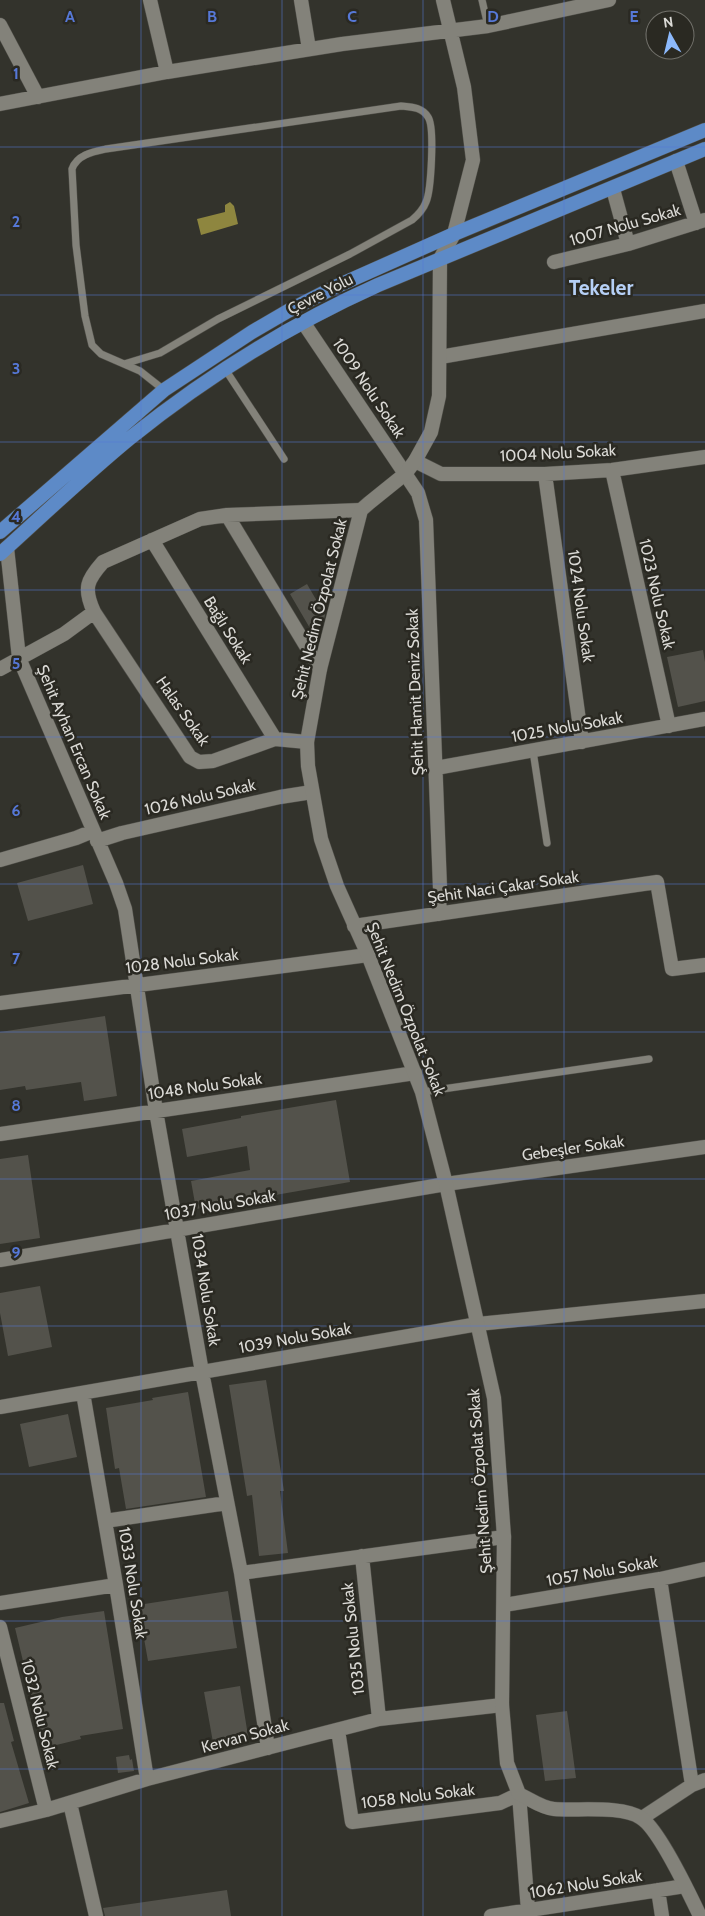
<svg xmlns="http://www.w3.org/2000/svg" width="705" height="1916" viewBox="0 0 705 1916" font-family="Cabin,sans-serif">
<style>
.water{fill:#8e863f}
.building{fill:#53524b}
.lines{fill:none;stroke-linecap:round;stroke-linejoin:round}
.service-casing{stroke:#51504a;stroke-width:8}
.minor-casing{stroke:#51504a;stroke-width:15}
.tertiary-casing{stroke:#51504a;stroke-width:15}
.primary-casing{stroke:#51504a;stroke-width:15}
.service{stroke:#83827a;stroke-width:7}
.minor{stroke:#83827a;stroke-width:14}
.tertiary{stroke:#83827a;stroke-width:14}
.primary{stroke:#5d8ac7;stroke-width:14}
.grid{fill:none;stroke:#5678d7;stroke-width:1;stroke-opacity:0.55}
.labels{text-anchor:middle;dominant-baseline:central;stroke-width:5;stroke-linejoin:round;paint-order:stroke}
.street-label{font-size:16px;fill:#dbdad6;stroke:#2a2922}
.district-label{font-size:21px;font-weight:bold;fill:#b6d0f6;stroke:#2a2922}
.grid-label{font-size:16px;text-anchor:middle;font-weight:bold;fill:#5678d7;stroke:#2a2922;stroke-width:5;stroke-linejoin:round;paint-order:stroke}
</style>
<rect width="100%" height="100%" fill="#33332c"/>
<path class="water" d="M230,202L234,206L238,224L201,235L197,219L225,212V205Z"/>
<path class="building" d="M307,584L325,615L323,623L311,630L290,594Z
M703,650L705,662V701L678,707L667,657Z
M83,865L93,904L28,921L17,883Z
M105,1016L117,1096L84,1101L81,1082L26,1090L25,1086L0,1090V1032Z
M336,1100L350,1182L196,1209L191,1181L250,1170L247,1146L187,1157L182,1129L241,1118V1116Z
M28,1155L40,1238L0,1244V1159Z
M40,1286L52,1347L8,1356L0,1313V1293Z
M266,1380L284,1491H280L288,1553L259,1556L252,1495L247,1496L229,1385Z
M188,1392L206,1497L126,1509L119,1468L115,1469L106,1408L153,1400L152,1398Z
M68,1414L77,1457L29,1467L20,1424Z
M228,1591L237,1648L148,1661L138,1605Z
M104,1611L123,1729L80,1736L81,1739L44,1748L15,1628L62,1617Z
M240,1686L249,1742L214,1748L204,1692Z
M0,1703H4L14,1741L11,1742L29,1803L0,1812Z
M567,1711L576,1778L545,1781L536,1715Z
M129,1755L130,1760L132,1759L134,1771L118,1773L116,1757Z
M227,1890L231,1916H105L103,1908Z"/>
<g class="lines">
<defs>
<path id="service" d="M482,0L488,26
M124,364L160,353L218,319L350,254L412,220C418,215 423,210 426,202C431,191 435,127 428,117C422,107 411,107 401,106L106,149C92,152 77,155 72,169L76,245L85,316L92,345L101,354L140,371L164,390
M225,369L284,459
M533,751L547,843
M422,1092L649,1059"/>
<path id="minor" d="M150,0L167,72
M301,0L309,49
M443,0L464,87L473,160L454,234
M0,25L38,97
M0,104L167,72L342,44L488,26L609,0
M676,161L696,223
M613,189L628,244
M554,262L628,244L705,220
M303,322L418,493L426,520L440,888L439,914
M440,357L705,311
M415,461L441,474H545L612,470L705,457
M612,470L669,726
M545,474L582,742
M227,515L320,669
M152,540L275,739
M7,548L19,658L116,883L125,909L156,1111L202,1372L241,1573L268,1748
M94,612L190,757L199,762L213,761L275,739L307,742
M0,669L64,634L94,612C83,588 87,580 103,562L200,519L227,515L361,510
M436,768L705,719
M97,841L122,833L280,797L312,792
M0,860L76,838L93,831
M354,926L657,882L672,969L705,965
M0,1003L368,955
M0,1134L415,1073
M0,1260L446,1184L705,1147
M83,1393L116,1585L147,1779
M0,1407L478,1324L705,1301
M105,1521L227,1503
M362,1556L379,1719
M241,1573L504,1537
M0,1603L116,1585
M504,1605L660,1579L705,1569
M0,1627L46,1810
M338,1730L352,1822L500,1803L519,1794L527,1898L528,1910L526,1916
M692,1785L705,1780
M70,1803L96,1916
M642,1818L692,1785L660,1579
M0,1821L46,1810L147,1779L379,1719L502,1705
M658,1890L662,1916
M491,1916L685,1886"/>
<path id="tertiary" d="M454,234L440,259L439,396L431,432L415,461L405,474L369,503L361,510L320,669L307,742L308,766L321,839L337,886L368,955L422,1092L446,1184L494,1398L504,1537L502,1705L507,1763L519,1794C530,1799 542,1808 554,1809C577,1811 622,1805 641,1818C659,1829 690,1895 700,1916"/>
<path id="primary" d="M0,532L164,390L252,332L288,311L335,287L454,234L705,130
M0,554C43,515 85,475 130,438C206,377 289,325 378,285L705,149"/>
</defs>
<use href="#service" class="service-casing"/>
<use href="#minor" class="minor-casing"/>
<use href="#tertiary" class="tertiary-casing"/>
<use href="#primary" class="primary-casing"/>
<use href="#service" class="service"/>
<use href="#minor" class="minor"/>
<use href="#tertiary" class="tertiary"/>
<use href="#primary" class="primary"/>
</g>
<path class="grid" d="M141,0V1916M282,0V1916M423,0V1916M564,0V1916M0,147H705M0,295H705M0,442H705M0,590H705M0,737H705M0,884H705M0,1032H705M0,1179H705M0,1326H705M0,1474H705M0,1621H705M0,1769H705"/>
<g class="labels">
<g class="street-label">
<text transform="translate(625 225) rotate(-16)">1007 Nolu Sokak</text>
<text transform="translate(320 294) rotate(-27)">Çevre Yolu</text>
<text transform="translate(369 388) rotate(56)">1009 Nolu Sokak</text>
<text transform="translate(558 453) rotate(-3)">1004 Nolu Sokak</text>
<text transform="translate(657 594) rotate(77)">1023 Nolu Sokak</text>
<text transform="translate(581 606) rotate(82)">1024 Nolu Sokak</text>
<text transform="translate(319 609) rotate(-76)">Şehit Nedim Özpolat Sokak</text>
<text transform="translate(228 630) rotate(58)">Bağlı Sokak</text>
<text transform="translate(415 692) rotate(-92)">Şehit Hamit Deniz Sokak</text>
<text transform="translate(183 711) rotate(55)">Halas Sokak</text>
<text transform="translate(567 727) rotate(-10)">1025 Nolu Sokak</text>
<text transform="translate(74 742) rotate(67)">Şehit Ayhan Ercan Sokak</text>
<text transform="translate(200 797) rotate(-13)">1026 Nolu Sokak</text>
<text transform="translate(503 887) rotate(-8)">Şehit Naci Çakar Sokak</text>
<text transform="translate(182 961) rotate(-7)">1028 Nolu Sokak</text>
<text transform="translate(406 1009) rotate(68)">Şehit Nedim Özpolat Sokak</text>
<text transform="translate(205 1086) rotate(-8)">1048 Nolu Sokak</text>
<text transform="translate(573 1148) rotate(-8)">Gebeşler Sokak</text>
<text transform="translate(220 1205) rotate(-10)">1037 Nolu Sokak</text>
<text transform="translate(206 1290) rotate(81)">1034 Nolu Sokak</text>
<text transform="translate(295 1338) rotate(-10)">1039 Nolu Sokak</text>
<text transform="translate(480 1481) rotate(-94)">Şehit Nedim Özpolat Sokak</text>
<text transform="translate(602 1571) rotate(-10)">1057 Nolu Sokak</text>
<text transform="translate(133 1583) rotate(81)">1033 Nolu Sokak</text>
<text transform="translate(353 1639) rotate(-96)">1035 Nolu Sokak</text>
<text transform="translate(40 1714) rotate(76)">1032 Nolu Sokak</text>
<text transform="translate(245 1736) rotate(-15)">Kervan Sokak</text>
<text transform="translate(418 1796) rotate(-7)">1058 Nolu Sokak</text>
<text transform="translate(586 1884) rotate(-9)">1062 Nolu Sokak</text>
</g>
<g class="district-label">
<text x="601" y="287">Tekeler</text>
</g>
</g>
<g class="grid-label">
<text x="70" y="22">A</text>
<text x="212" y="22">B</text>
<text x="352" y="22">C</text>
<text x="493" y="22">D</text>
<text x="634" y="22">E</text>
<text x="16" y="79">1</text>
<text x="16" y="227">2</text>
<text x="16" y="374">3</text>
<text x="16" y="522">4</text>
<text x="16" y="669">5</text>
<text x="16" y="816">6</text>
<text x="16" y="964">7</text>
<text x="16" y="1111">8</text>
<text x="16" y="1258">9</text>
</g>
<g transform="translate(670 35) rotate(352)"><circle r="24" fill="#2a2922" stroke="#71706a"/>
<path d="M0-4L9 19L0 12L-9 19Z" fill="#8cb9fc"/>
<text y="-8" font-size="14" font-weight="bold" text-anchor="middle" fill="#dbdad6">N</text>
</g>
</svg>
